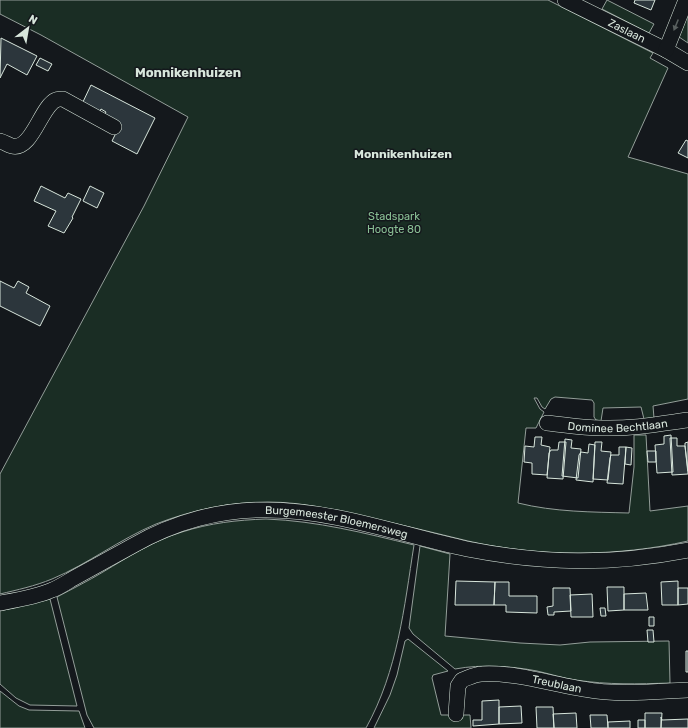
<svg xmlns="http://www.w3.org/2000/svg" width="688" height="728" viewBox="0 0 688 728" font-family="Rubik,sans-serif">
<style>
.green{fill:#1a2d24;stroke:#939e99}
.building{fill:#2c363c;stroke:#d8e6dc}
.lines{fill:none;stroke-linecap:round;stroke-linejoin:round}
.minor-casing{stroke:#d8e6dc;stroke-width:16}
.minor{stroke:#14181c;stroke-width:15}
.oneway{fill:#59605f}
.labels{text-anchor:middle;dominant-baseline:central;stroke-width:3;stroke-linejoin:round;paint-order:stroke}
.street-label{font-size:11px;fill:#d8e6dc;stroke:#14181c}
.park-label{font-size:11px;fill:#8ac095;stroke:#14181c}
.neighbourhood-label{font-size:12px;font-weight:bold;fill:#d8e6dc;stroke:#14181c}
.quarter-label{font-size:13px;font-weight:bold;fill:#d8e6dc;stroke:#14181c}
</style>
<rect width="100%" height="100%" fill="#14181c"/>
<path class="green" d="M0,0H548L653,53L650,58L668,68L628,157L688,174V399L653,406L654,418L644,419L641,407L603,408L601,421L596,420L594,417V403L592,400L555,397L551,399L545,409L542,407L537,398H534L540,409L544,412L536,428H526L518,503C554,512 592,512 629,513L634,467V435H646L650,511L688,506V541C617,557 539,557 468,541C435,533 403,525 370,518C337,510 302,502 268,502C229,502 192,510 156,524C120,539 88,564 52,579C35,586 17,590 0,594V474L144,206L188,117L41,35L0,14Z
M607,0L654,24L649,33L602,9Z
M688,14V43L679,37Z
M266,519C318,521 364,533 414,545C404,608 398,670 366,728H94L87,715L57,597C72,589 88,581 103,572C128,557 153,541 182,532C210,523 237,520 266,519Z
M420,546L450,554L445,636L520,643L560,645L590,642L669,641L670,683C639,684 607,685 576,680C563,678 550,674 537,671C511,666 482,664 455,669L413,634L409,628Z
M50,599L77,706L30,705L16,698L0,684V611Z
M408,639L448,671L433,675L432,678L441,715H470L471,728H374L390,695L397,675L405,641Z
M0,691L19,706L29,710L79,711L85,728H0Z"/>
<path class="building" d="M635,0H655L651,10L634,3Z
M1,38L37,56L27,75L7,64L0,78Z
M40,58L52,64L48,71L36,65Z
M91,85L155,118L137,154L112,141L120,125L103,117L106,112L101,109L98,115L81,106Z
M686,140L688,141V158L678,153Z
M41,186L65,198L68,193L81,199L72,217L73,218L64,233L48,226L56,211L34,201Z
M90,186L104,193L97,208L83,201Z
M0,281L14,288L18,281L29,287L26,293L50,306L40,326L0,306Z
M671,435L673,472L657,473L655,445L664,444V436Z
M535,437H542L541,445L550,447L547,475L532,474V463L524,462L525,446L534,447Z
M670,438H677V446H685L688,474L672,475Z
M565,439L572,440L571,448L581,449L578,478L562,476Z
M559,442H566L563,479L547,478L549,453L551,450H558Z
M595,442H602L601,451L611,452L608,480L593,479Z
M688,442V471L685,446V443Z
M589,444L595,445L593,482L576,480L579,455L581,452L588,453Z
M619,447H626L623,484L607,483L610,458L611,455H619Z
M626,447L632,448L631,465L625,464Z
M647,451H656V462H648Z
M456,581L495,582L494,605H455Z
M678,581V605H662L661,582Z
M495,582H509V596H537V613L506,612V605H494Z
M607,587H624V610L608,611Z
M553,588H570L571,611L554,612V615H548L547,607L553,606Z
M678,588H688V604L678,605Z
M646,593L648,610H624V594Z
M592,594L593,617H571L570,595Z
M600,608H605L606,616H601Z
M649,617H654V626H649Z
M647,630H653L654,642H648Z
M686,651H688V672H686Z
M499,700V724L473,726V720H482V701Z
M521,706L522,723L499,724V707Z
M536,707H553L554,728H537Z
M576,713L577,728H554L553,714Z
M645,713H662L661,728H645Z
M590,715H607L608,728H591Z
M661,717L662,720L688,719V728H661Z
M638,720H645V728H638Z
M630,721V728H608V722Z"/>
<g class="lines">
<defs>
<g id="minor">
<path id="s1" d="M565,0L666,50L688,63"/>
<path d="M666,50L686,0"/>
<path d="M0,141C4,142 8,145 12,146C32,151 41,106 56,100C57,99 62,99 63,99L114,127"/>
<path id="s2" d="M547,423C566,425 584,428 602,428C631,429 659,424 688,420"/>
<path id="s3" d="M0,603C17,600 36,597 52,590C60,587 67,582 74,578C94,567 114,556 134,545C174,522 221,509 267,510C335,510 401,535 467,549C544,564 611,565 688,550"/>
<path id="s4" d="M456,714L458,686L462,680C468,678 475,674 482,674C521,672 559,687 597,691C627,695 658,691 688,690"/>
</g>
</defs>
<use href="#minor" class="minor-casing"/>
<use href="#minor" class="minor"/>
</g>
<defs><path id="oneway-solid" d="M-6-.8H1V-3.2L6.5 0L1 3.2V.8H-6Z"/></defs>
<use class="oneway" href="#oneway-solid" transform="translate(676 25) rotate(112)"/>
<g class="labels">
<g class="street-label">
<text stroke="none"><textPath href="#s1" startOffset="69">Zaslaan</textPath></text>
<text stroke="none"><textPath href="#s2" startOffset="71">Dominee Bechtlaan</textPath></text>
<text stroke="none"><textPath href="#s3" startOffset="357">Burgemeester Bloemersweg</textPath></text>
<text stroke="none"><textPath href="#s4" startOffset="132">Treublaan</textPath></text>
</g>
<g class="park-label">
<text x="394" y="216">Stadspark<tspan x="394" dy="13">Hoogte 80</tspan></text>
</g>
<g class="neighbourhood-label">
<text x="403" y="154">Monnikenhuizen</text>
</g>
<g class="quarter-label">
<text x="188" y="72">Monnikenhuizen</text>
</g>
</g>
<g transform="translate(28 28) rotate(31)" stroke="#14181c" stroke-width="3" paint-order="stroke">
<path d="M0-3L7 15L0 10L-7 15Z" fill="#d8e6dc"/>
<text y="-6" font-size="11" font-weight="bold" text-anchor="middle" fill="#d8e6dc">N</text>
</g>
</svg>
